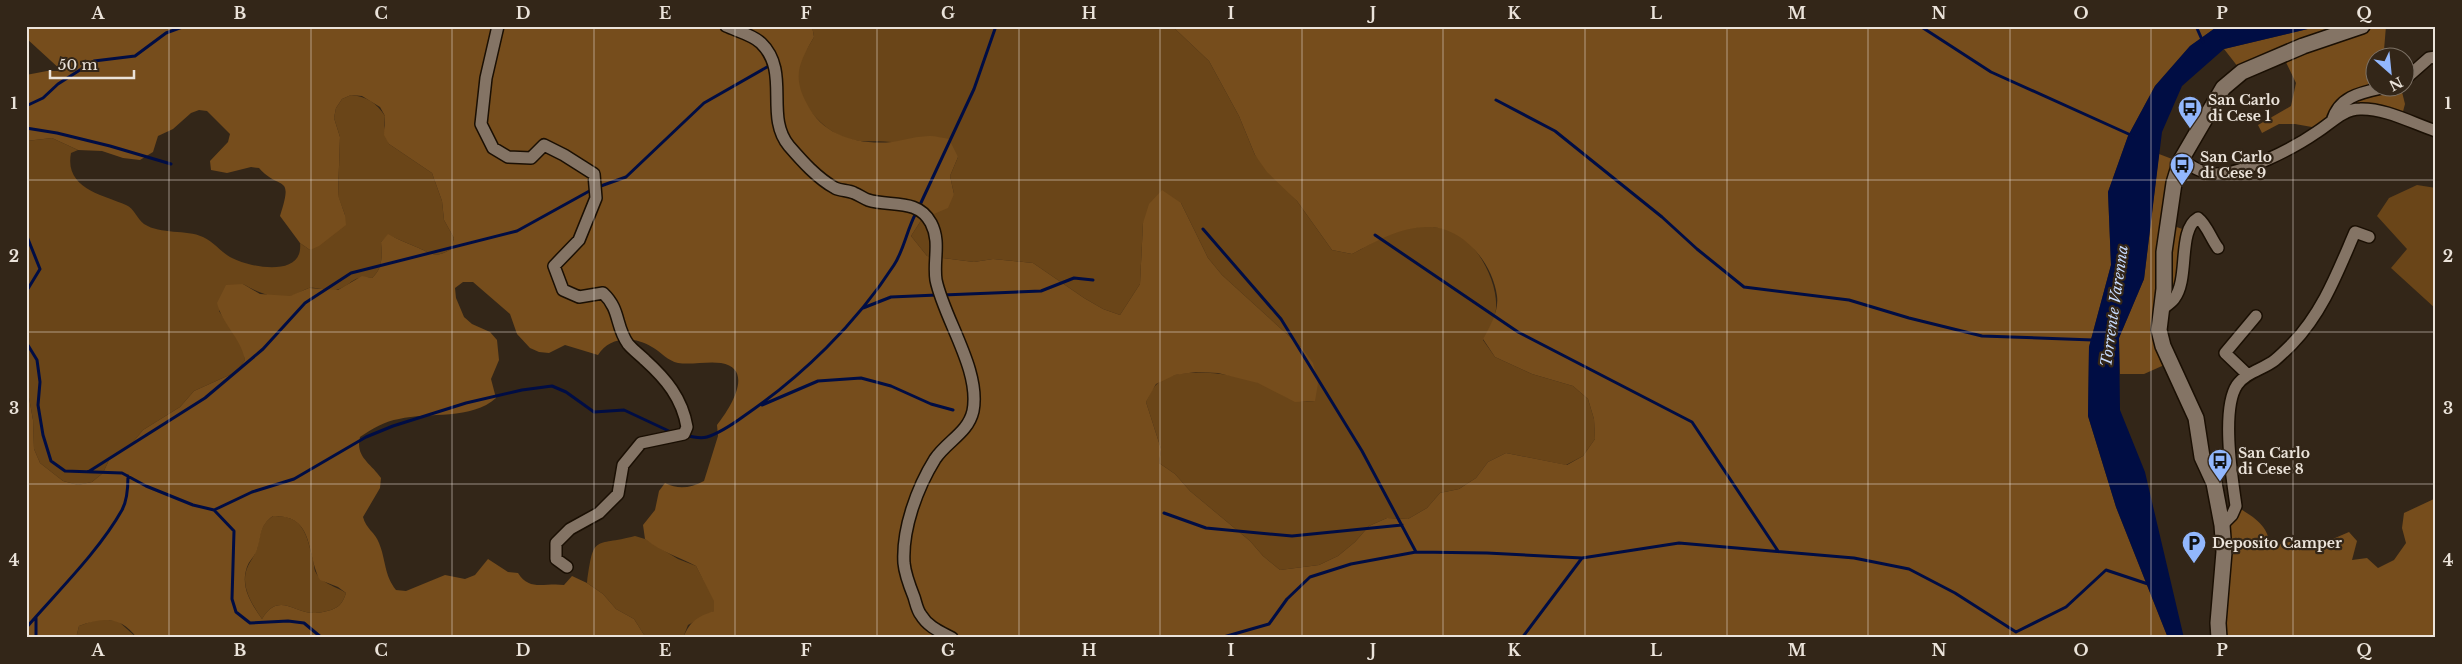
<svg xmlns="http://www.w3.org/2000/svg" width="2462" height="664" viewBox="0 0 2462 664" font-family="'Libre Baskerville',serif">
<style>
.green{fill:#6a4518}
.forest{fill:#764d1c;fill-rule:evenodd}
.water{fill:#000d44}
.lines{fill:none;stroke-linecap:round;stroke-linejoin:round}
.stream{stroke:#000d44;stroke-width:3}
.minor-casing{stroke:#1a0f03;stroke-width:14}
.tertiary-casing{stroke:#1a0f03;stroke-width:18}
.minor{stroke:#847465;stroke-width:11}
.tertiary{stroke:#847465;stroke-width:15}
.grid{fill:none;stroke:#ebe3da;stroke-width:1;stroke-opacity:0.55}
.labels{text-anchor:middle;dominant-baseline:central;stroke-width:4.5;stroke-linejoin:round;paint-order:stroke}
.poi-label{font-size:14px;font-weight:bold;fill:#ebe3da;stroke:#332618;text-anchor:start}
.water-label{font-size:15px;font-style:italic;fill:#c7dbff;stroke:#332618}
.neatline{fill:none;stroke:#ebe3da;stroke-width:2}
.grid-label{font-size:16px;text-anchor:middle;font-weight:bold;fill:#ebe3da}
</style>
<rect width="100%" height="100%" fill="#332618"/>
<path class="green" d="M812,26H1172L1209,61L1239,116L1255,155L1297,201L1332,250L1352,254C1370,245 1390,230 1411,228C1423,226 1437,226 1449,230C1477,238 1502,288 1495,315C1493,323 1487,332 1483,340L1495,357L1532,374L1573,386L1588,399L1594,419L1595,439L1583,456L1566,465L1506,453L1488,462L1476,478L1459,489L1440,493L1427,508L1408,519L1387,518L1369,526L1355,542L1338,556L1319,565L1280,570L1263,556L1250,541L1190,491L1175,474L1159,463L1161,449L1146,402C1149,396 1152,389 1156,385C1175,364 1233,374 1257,382C1281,391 1287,404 1315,401L1301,347L1222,275L1208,258L1181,203L1143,223L1140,284L1120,315L1103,309L1084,298L1033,263L993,259L974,262L927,256L911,236L922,219L954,194L950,176L958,157C936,152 913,145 891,142C877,140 863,143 849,139C824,132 797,103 797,75C797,62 808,48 814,37Z
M351,95C366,96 377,103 385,116L384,126L389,144L432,173L442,201L444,220L454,238L451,249C434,260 430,252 414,246C405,242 397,239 388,235L381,242C382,257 383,268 372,278C352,274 352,286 336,290C327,293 319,286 309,288C303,290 298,294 291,296C274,300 257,292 243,284L219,311L243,347L245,360L236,372L194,391L180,407L143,430L133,442L109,460L103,473L92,482L78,485L63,481L40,463L34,449L33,420L26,381V141L52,138L78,150L71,153C64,189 104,195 126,205C134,208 137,219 144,224C161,235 186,229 203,237C214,242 221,252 230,257C250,268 304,278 300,243L310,250L345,215L338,196L340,137L334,118L336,108L342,99Z
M2417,185L2436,188V309L2391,268L2407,249L2377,216L2389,198Z
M273,516C304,515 306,534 313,559C314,563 314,568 315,571C321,584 336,586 346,593C343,602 340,607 331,610C326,611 320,613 315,613C294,614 279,591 262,619C252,604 239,585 248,566C251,560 255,555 257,549C261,534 260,525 273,516Z
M635,536L645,539L678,559L696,566L715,601L714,611L688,625L683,638H646L634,619L616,609L603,594L587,583C594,533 593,547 635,536Z
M98,619L118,621L137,638H76L79,626Z"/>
<path class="forest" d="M26,26H812L814,37C799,63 792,76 807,104C823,136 858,145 892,142C904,140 918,136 930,136C936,136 943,138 949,139L958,157L950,176L954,194L948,208L922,219L911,236L927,256L974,262L993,259L1033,263L1084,298L1103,309L1120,315L1140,284L1143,223L1149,204L1162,190L1181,203L1208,258L1222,275L1301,347L1313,363L1318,383L1315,401L1295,402L1258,383L1218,373L1196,372L1175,375L1156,384L1146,402L1161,449L1159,463L1175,474L1190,491L1250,541L1263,556L1280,570L1319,565L1338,556L1355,542L1369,526L1387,518L1408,519L1427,508L1440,493L1459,489L1476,478L1488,462L1506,453L1567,465L1583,456L1595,439L1594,419L1588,399L1573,386L1532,374L1495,357L1483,339C1490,326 1499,312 1497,296C1493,264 1464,228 1430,227C1401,226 1377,241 1352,254L1332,250L1297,201L1267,172L1255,155L1239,116L1209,61L1172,26H2218L2190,46L2155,86L2128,136L2108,192L2111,265L2089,347L2088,416L2116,507L2168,638H683C690,621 697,617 714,611V601L696,566C677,556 663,553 645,539L643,525L655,510L659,491L665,483C679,490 690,488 704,481L718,436L717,425C729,410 756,369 721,363C707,361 692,365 678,363C668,361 661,352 652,347C634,336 610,336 598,355L565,345L549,353L539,352L530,348L517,334L510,314L473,282H463L455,288L456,298L464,317L472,324L490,332L497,340L499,360L491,379L496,398C472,420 429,412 399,419C385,421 372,429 360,437C355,457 371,463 381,478L380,488L363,517C366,529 375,532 379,543C386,560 384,575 396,590L406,591L445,575L465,579L475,575L488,559L508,572L518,573C530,592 545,582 564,585L572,576L587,583L603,594L616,609L634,619L646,638H137C121,616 102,617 79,626L76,638H26V381L33,420L34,449L40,463L63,481L78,485L92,482L103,473L109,460L133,442L143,430L180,407L194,391L236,372L245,360C241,338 222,324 217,303L226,285L243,284L260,294L290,296L309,288L338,290L362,276L372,278C383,268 382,257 381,242L388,234C397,239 405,242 414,246C430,252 434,260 451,249L454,238L444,220L442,201L432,173L389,144L384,135L385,116L380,107L362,96L351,95L342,99L336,108L334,118L340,137L338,195L345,215L346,225L319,246L310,250L300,243L280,216C294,172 280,192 259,168L251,167L227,173L211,170L210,161L228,142L230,134L207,111L199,110L191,113L173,129L158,136L153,152L140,160L123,158L102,151L78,150L52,138L26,141V75L47,71H62L26,38ZM273,516C315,515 306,553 320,580L338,587L346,593C343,602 340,607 331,610C326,611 320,613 315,613C294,614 279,591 262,619C251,603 240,587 247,567C249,561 255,556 257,550C262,535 259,526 273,516Z
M2320,26H2386L2384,50L2388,57L2374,58V88H2401L2405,104L2401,119L2358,109L2323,129L2295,124H2279L2262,133L2258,125L2291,106L2296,83L2283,56L2242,72L2224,49Z
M2159,154L2180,162L2168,224L2188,231L2180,288L2162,309L2171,362L2144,374H2120L2119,338L2144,279Z
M2436,498V638H2219L2222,525L2236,506C2253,517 2268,524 2270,546L2300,540L2321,544L2349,532L2357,541L2352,560L2367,558L2378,568L2394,560L2406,543L2402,528L2404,513Z"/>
<path class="water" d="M2218,26H2320L2224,49L2182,86L2162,132L2144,279L2119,338L2120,410L2145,472L2184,638H2168L2116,507L2088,416L2089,347L2111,265L2108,192L2128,136L2155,86L2190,46Z"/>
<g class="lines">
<path class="stream" d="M1920,26L1991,72L2133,136
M2196,26L2203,42
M1496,100L1555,131L1662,217L1697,249L1744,287L1849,300L1909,318L1982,336L2093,340
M26,106L43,98L58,84L94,61L135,56L166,33L185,26
M26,128L57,133L110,146L171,164
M598,187L626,177L704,103L767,67
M919,207L974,89L996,26
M1203,229L1281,319L1362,451L1416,552
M26,234L40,269L26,292
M1375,235L1518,332L1692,422L1778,551
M943,295L1041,291L1074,278L1093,280
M863,308L891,297L937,295
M26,342L37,360L40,382L38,405L43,435L51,461L65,471L122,473L146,486L193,505L214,510L234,531L232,599L236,612L250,623L288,621L304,623L322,638
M762,405L818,381L861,378L891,386L931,404L953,410
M685,435C692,437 700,439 707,437C720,433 733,424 744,416C801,377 856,324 894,265C904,250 907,229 916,213
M88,472L205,398L263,349L305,303L351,273L517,231L593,189
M214,510L252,492L294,479L366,437L393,426L466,403L522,390L552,386L566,392L594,412L624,410L671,432
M1164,513L1206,528L1292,536L1402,525
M36,617V638
M26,628C57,592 99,551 122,510C127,501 128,487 128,476
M1220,638L1269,624L1287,599L1310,577L1351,564L1416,552L1487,553L1582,558L1679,543L1854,558L1909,569L1955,593L2016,632L2066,607L2106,570L2151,585
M1522,638L1582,558"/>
<defs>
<path id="minor" d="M498,26L486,78L481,124L493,148L508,157L531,158L544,145L564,155L594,174L596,198L579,240L554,266L563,290L579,297L603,293C621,310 615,326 628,344C633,350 640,355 645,360C666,379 682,398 687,427L684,434L641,443L623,465L618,494L599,513L570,529L556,543V559L567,567
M726,26C737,31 753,35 761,43C791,72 764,116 789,146C802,161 817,178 835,188C841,191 848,190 854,193C859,195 863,198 868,200C890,207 918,198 931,223C941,242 933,260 936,280C944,319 981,370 973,411C968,433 947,441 935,459C917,488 902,529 904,563C905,574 910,587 914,597C916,603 917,610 921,615C928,627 941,632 952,638
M2404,80L2429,58L2436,57
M2332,121C2339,97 2359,93 2382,88
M2181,160C2191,166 2203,174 2216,174C2244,174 2294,148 2317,132C2330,124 2343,109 2360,109C2385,108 2412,123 2436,131
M2162,309C2166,306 2171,303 2174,299C2190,279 2177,230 2198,218C2207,225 2211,239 2218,248
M2248,375L2225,353L2256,316
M2222,525L2232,515L2236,506C2232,478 2221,409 2237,385C2246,372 2264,369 2275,360C2281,355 2287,349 2292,344C2323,312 2338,271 2355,232L2369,237"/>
<path id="tertiary" d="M2219,638L2218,623L2224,552L2222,525L2214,483L2202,457L2196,418L2163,346L2159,330L2164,289V252L2174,183L2181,160L2223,88L2242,72L2303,46L2362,26"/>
</defs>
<use href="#minor" class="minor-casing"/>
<use href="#tertiary" class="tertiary-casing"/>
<use href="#minor" class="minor"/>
<use href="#tertiary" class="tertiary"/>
</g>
<path class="grid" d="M169,26V638M311,26V638M452,26V638M594,26V638M735,26V638M877,26V638M1019,26V638M1160,26V638M1302,26V638M1443,26V638M1585,26V638M1727,26V638M1868,26V638M2010,26V638M2151,26V638M2293,26V638M26,180H2436M26,332H2436M26,484H2436"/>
<defs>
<symbol id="bus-pin" viewBox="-11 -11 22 30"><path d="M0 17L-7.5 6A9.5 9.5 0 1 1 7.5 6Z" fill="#92b7fd" stroke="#332618"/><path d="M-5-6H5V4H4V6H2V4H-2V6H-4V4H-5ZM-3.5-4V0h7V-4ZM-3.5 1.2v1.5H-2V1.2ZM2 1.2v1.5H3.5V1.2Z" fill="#111"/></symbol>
<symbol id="parking-pin" viewBox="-11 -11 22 30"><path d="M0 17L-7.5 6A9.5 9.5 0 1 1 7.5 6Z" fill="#92b7fd" stroke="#332618"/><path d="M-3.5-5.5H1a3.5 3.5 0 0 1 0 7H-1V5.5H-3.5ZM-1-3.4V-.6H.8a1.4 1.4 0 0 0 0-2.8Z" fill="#111"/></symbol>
</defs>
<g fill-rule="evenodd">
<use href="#bus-pin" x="2176" y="94" width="28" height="38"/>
<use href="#bus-pin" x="2168" y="151" width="28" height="38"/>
<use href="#bus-pin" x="2206" y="447" width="28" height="38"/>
<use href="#parking-pin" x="2180" y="529" width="28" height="38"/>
</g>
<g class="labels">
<g class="poi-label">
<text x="2208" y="100">San Carlo<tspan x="2208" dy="16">di Cese 1</tspan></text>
<text x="2200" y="157">San Carlo<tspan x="2200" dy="16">di Cese 9</tspan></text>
<text x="2238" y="453">San Carlo<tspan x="2238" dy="16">di Cese 8</tspan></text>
<text x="2212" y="543">Deposito Camper</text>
</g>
<g class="water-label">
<text transform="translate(2114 306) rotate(-82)">Torrente Varenna</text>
</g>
</g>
<rect width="2462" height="664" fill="none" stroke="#332618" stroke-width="55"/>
<g transform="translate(2390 72) rotate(153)"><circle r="24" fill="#332618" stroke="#7d7266"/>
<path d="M0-4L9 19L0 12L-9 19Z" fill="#92b7fd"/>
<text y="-8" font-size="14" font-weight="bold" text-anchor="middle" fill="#ebe3da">N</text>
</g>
<path d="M50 70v8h84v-8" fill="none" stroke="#ebe3da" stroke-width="2.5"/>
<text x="58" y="70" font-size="15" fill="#ebe3da" stroke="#332618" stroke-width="4" paint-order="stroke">50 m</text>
<rect x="28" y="28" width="2406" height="608" class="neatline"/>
<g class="grid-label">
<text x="98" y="19">A</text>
<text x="240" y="19">B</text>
<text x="381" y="19">C</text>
<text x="523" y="19">D</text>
<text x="665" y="19">E</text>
<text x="806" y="19">F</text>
<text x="948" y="19">G</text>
<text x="1089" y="19">H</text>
<text x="1231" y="19">I</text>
<text x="1373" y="19">J</text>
<text x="1514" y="19">K</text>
<text x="1656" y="19">L</text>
<text x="1797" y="19">M</text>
<text x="1939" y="19">N</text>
<text x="2081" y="19">O</text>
<text x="2222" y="19">P</text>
<text x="2364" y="19">Q</text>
<text x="14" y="109">1</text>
<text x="2448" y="109">1</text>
<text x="14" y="262">2</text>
<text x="2448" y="262">2</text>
<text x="14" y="414">3</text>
<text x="2448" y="414">3</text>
<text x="14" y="566">4</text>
<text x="2448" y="566">4</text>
<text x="98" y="656">A</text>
<text x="240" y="656">B</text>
<text x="381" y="656">C</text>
<text x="523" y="656">D</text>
<text x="665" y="656">E</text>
<text x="806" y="656">F</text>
<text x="948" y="656">G</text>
<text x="1089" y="656">H</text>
<text x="1231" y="656">I</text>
<text x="1373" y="656">J</text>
<text x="1514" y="656">K</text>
<text x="1656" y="656">L</text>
<text x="1797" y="656">M</text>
<text x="1939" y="656">N</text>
<text x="2081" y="656">O</text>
<text x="2222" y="656">P</text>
<text x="2364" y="656">Q</text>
</g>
</svg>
